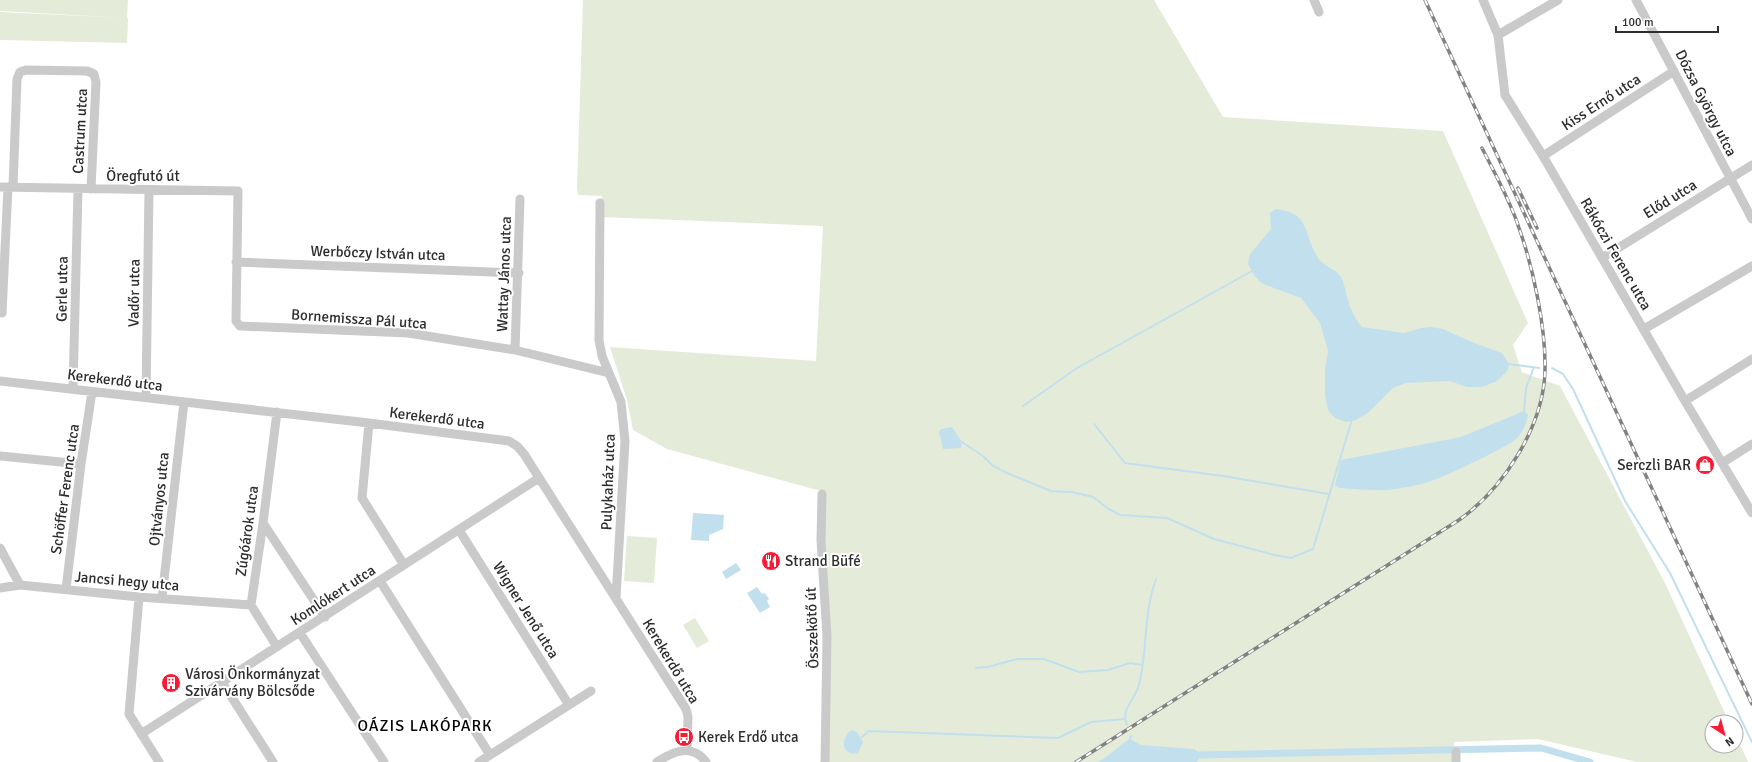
<svg xmlns="http://www.w3.org/2000/svg" width="1752" height="762" viewBox="0 0 1752 762" font-family="Signika,sans-serif">
<style>
.green{fill:#e4ecd9}
.water{fill:#c2dfee}
.lines{fill:none;stroke-linecap:round;stroke-linejoin:round}
.stream{stroke:#c2dfee;stroke-width:2}
.canal{stroke:#c2dfee;stroke-width:7}
.minor{stroke:#cacaca;stroke-width:9}
.rail-casing{stroke:#828282;stroke-width:3.5}
.rail{stroke:#fff;stroke-width:2;stroke-dasharray:6;stroke-linecap:butt}
.labels{text-anchor:middle;dominant-baseline:central;stroke-width:4;stroke-linejoin:round;paint-order:stroke}
.street-label{font-size:15px;fill:#2d2d2d;stroke:#fff}
.poi-label{font-size:15px;fill:#2d2d2d;stroke:#fff;text-anchor:start}
.neighbourhood-label{font-size:16px;letter-spacing:1px;fill:#000;stroke:#fff}
</style>
<rect width="100%" height="100%" fill="#fff"/>
<path class="green" d="M0,0H128L127,18L0,11Z
M583,0H1154L1223,117L1443,131L1528,323L1513,345L1522,372L1560,386L1665,583L1729,722H1712V746H1736V736L1748,762H1637L1538,739L1454,742L1453,762H825L821,491L667,449L633,430L627,400L610,347L816,361L823,226L601,217L602,196L578,195L577,188Z
M0,12L128,18L127,43L0,40Z
M627,536L657,538L654,583L624,581Z
M695,618L709,641L697,648L683,625Z"/>
<path class="water" d="M1276,209C1311,213 1303,234 1318,258C1323,266 1335,268 1341,277C1343,280 1344,285 1345,289C1349,304 1352,316 1362,327L1404,333L1421,328L1431,327L1443,329L1474,343L1502,353L1509,364L1508,370L1497,381L1482,387H1467L1450,381L1406,383L1393,388L1368,413L1356,420L1346,422L1335,418L1328,410L1325,395V368L1328,351L1320,323L1301,298L1261,283L1254,275L1248,264L1250,254L1271,229L1270,213Z
M1524,411L1528,415C1527,422 1523,431 1518,437C1511,446 1444,477 1431,481C1417,486 1402,488 1388,490C1372,491 1355,489 1339,488L1335,485L1341,460L1461,437Z
M952,427L962,442L961,448L943,449L939,432L941,429Z
M693,513L724,515L723,529L709,535V541L691,540Z
M736,563L741,570L726,579L722,572Z
M757,587L762,594L765,593L769,599L767,601L770,607L760,613L747,593Z
M852,730L857,732L863,742L858,753C842,758 839,737 852,730Z
M1130,739L1141,745L1194,749L1197,751L1199,759L1197,762H1097C1110,757 1118,745 1130,739Z"/>
<g class="lines">
<path class="stream" d="M1508,364L1539,368
M1552,368L1563,374L1573,389L1625,501L1670,573L1752,742
M1023,406L1077,368L1252,271
M1524,411L1526,388L1534,367
M1094,424L1125,463L1223,476L1329,494
M962,442L983,456L993,466L1007,473L1051,491L1072,492L1093,497L1107,508L1120,515L1167,518L1214,539L1275,555L1291,558L1313,549L1352,419
M976,668L988,667L1017,659H1044L1079,672L1108,670L1130,663L1142,665
M1127,725C1120,709 1135,700 1139,685C1148,649 1143,614 1156,579
M862,737L869,731L1058,738L1091,722L1124,719
M1130,739L1131,736"/>
<path class="canal" d="M1199,755L1541,748L1590,762"/>
<path class="minor" d="M1314,0L1319,12
M1483,0L1498,35L1505,95L1543,156L1685,401L1752,513
M1636,0L1752,219
M1498,35L1558,0
M1543,156L1674,71
M0,187L238,191L236,321L240,326L408,333L515,350L609,373
M13,187L17,79L20,72L26,70L87,71L94,74L96,82L91,189
M600,203L599,340L602,356L621,402L625,441L616,598
M1602,258L1752,165
M236,262L519,273
M0,312L2,313L8,187
M1644,329L1752,266
M515,350L520,199
M0,381L369,423L509,441L517,446L524,454L686,709L688,717L687,750
M73,389L78,189
M146,397L149,190
M1685,401L1752,359
M277,412L263,523L251,605L277,647
M369,423L362,498L404,565
M0,456L81,464
M1722,463L1752,444
M822,494L821,540L827,637L825,762
M263,523L325,617
M459,530L569,705
M0,548L20,585
M380,581L490,755
M0,588L20,585L139,597L251,605
M66,589L81,464L92,392
M139,597L129,714L159,762
M162,598L184,402
M300,633L384,762
M222,682L273,762
M141,734L539,478
M479,762L591,691
M657,762C673,751 692,743 706,762
M1456,762V752"/>
<defs>
<path id="rail" d="M1425,0L1752,704
M1518,188L1537,228
M1076,762L1459,520C1503,489 1544,426 1545,370C1546,328 1533,267 1519,228C1510,200 1495,174 1482,148"/>
</defs>
<use href="#rail" class="rail-casing"/>
<use href="#rail" class="rail"/>
</g>
<defs>
<symbol id="shop-disc" viewBox="-11 -11 22 22"><circle r="9.5" fill="#f71c36" stroke="#fff"/><path d="M-5-2.5h2.3a2.7 3.5 0 0 1 5.4 0H5L5.5 6h-11ZM-1.5-2.5h3a1.5 2.3 0 0 0-3 0Z" fill="#fff"/></symbol>
<symbol id="restaurant-disc" viewBox="-11 -11 22 22"><circle r="9.5" fill="#f71c36" stroke="#fff"/><path d="M-5-6h1v4h1v-4h1v4h1v-4h1v5L-1.5 .5V6h-2V.5L-5-1ZM5-6V6H3V1.5H1.5Q1.5-4 5-6Z" fill="#fff"/></symbol>
<symbol id="building-disc" viewBox="-11 -11 22 22"><circle r="9.5" fill="#f71c36" stroke="#fff"/><path d="M-4-6H4V6H1V3H-1V6H-4ZM-2.5-4.3h1.7v1.8h-1.7ZM.8-4.3h1.7v1.8H.8ZM-2.5-1h1.7V.8h-1.7ZM.8-1h1.7V.8H.8Z" fill="#fff"/></symbol>
<symbol id="bus-disc" viewBox="-11 -11 22 22"><circle r="9.5" fill="#f71c36" stroke="#fff"/><path d="M-5-6H5V4H4V6H2V4H-2V6H-4V4H-5ZM-3.5-4V0h7V-4ZM-3.5 1.2v1.5H-2V1.2ZM2 1.2v1.5H3.5V1.2Z" fill="#fff"/></symbol>
</defs>
<g fill-rule="evenodd">
<use href="#shop-disc" x="1694" y="454" width="22" height="22"/>
<use href="#restaurant-disc" x="760" y="550" width="22" height="22"/>
<use href="#building-disc" x="160" y="672" width="22" height="22"/>
<use href="#bus-disc" x="673" y="726" width="22" height="22"/>
</g>
<g class="labels">
<g class="street-label">
<text transform="translate(1601 102) rotate(-33)">Kiss Ernő utca</text>
<text transform="translate(1706 103) rotate(63)">Dózsa György utca</text>
<text transform="translate(80 131) rotate(-87)">Castrum utca</text>
<text x="143" y="176">Öregfutó út</text>
<text transform="translate(1670 199) rotate(-32)">Előd utca</text>
<text transform="translate(378 253) rotate(2)">Werbőczy István utca</text>
<text transform="translate(1616 254) rotate(60)">Rákóczi Ferenc utca</text>
<text transform="translate(504 274) rotate(-88)">Wattay János utca</text>
<text transform="translate(62 289) rotate(-89)">Gerle utca</text>
<text transform="translate(134 293) rotate(-89)">Vadőr utca</text>
<text transform="translate(359 319) rotate(4)">Bornemissza Pál utca</text>
<text transform="translate(115 380) rotate(7)">Kerekerdő utca</text>
<text transform="translate(437 418) rotate(7)">Kerekerdő utca</text>
<text transform="translate(608 482) rotate(-88)">Pulykaház utca</text>
<text transform="translate(65 489) rotate(-82)">Schöffer Ferenc utca</text>
<text transform="translate(159 499) rotate(-84)">Ojtványos utca</text>
<text transform="translate(247 531) rotate(-82)">Zúgóárok utca</text>
<text transform="translate(127 581) rotate(5)">Jancsi hegy utca</text>
<text transform="translate(333 595) rotate(-33)">Komlókert utca</text>
<text transform="translate(526 610) rotate(58)">Wigner Jenő utca</text>
<text transform="translate(812 628) rotate(-92)">Összekötő út</text>
<text transform="translate(671 661) rotate(59)">Kerekerdő utca</text>
</g>
<g class="poi-label">
<text x="1691" y="465" text-anchor="end">Serczli BAR</text>
<text x="785" y="561">Strand Büfé</text>
<text x="185" y="674">Városi Önkormányzat<tspan x="185" dy="17">Szivárvány Bölcsőde</tspan></text>
<text x="698" y="737">Kerek Erdő utca</text>
</g>
<g class="neighbourhood-label">
<text x="425" y="726">OÁZIS LAKÓPARK</text>
</g>
</g>
<g transform="translate(1724 734) rotate(144)"><circle r="19" fill="#ffffff" stroke="#ababab"/>
<path d="M0-3L7 15L0 10L-7 15Z" fill="#f71c36"/>
<text y="-6" font-size="11" font-weight="bold" text-anchor="middle" fill="#2d2d2d">N</text>
</g>
<path d="M1616 26v6h102v-6" fill="none" stroke="#2d2d2d" stroke-width="2"/>
<text x="1622" y="26" font-size="12" fill="#2d2d2d" stroke="#ffffff" stroke-width="3" paint-order="stroke">100 m</text>
</svg>
